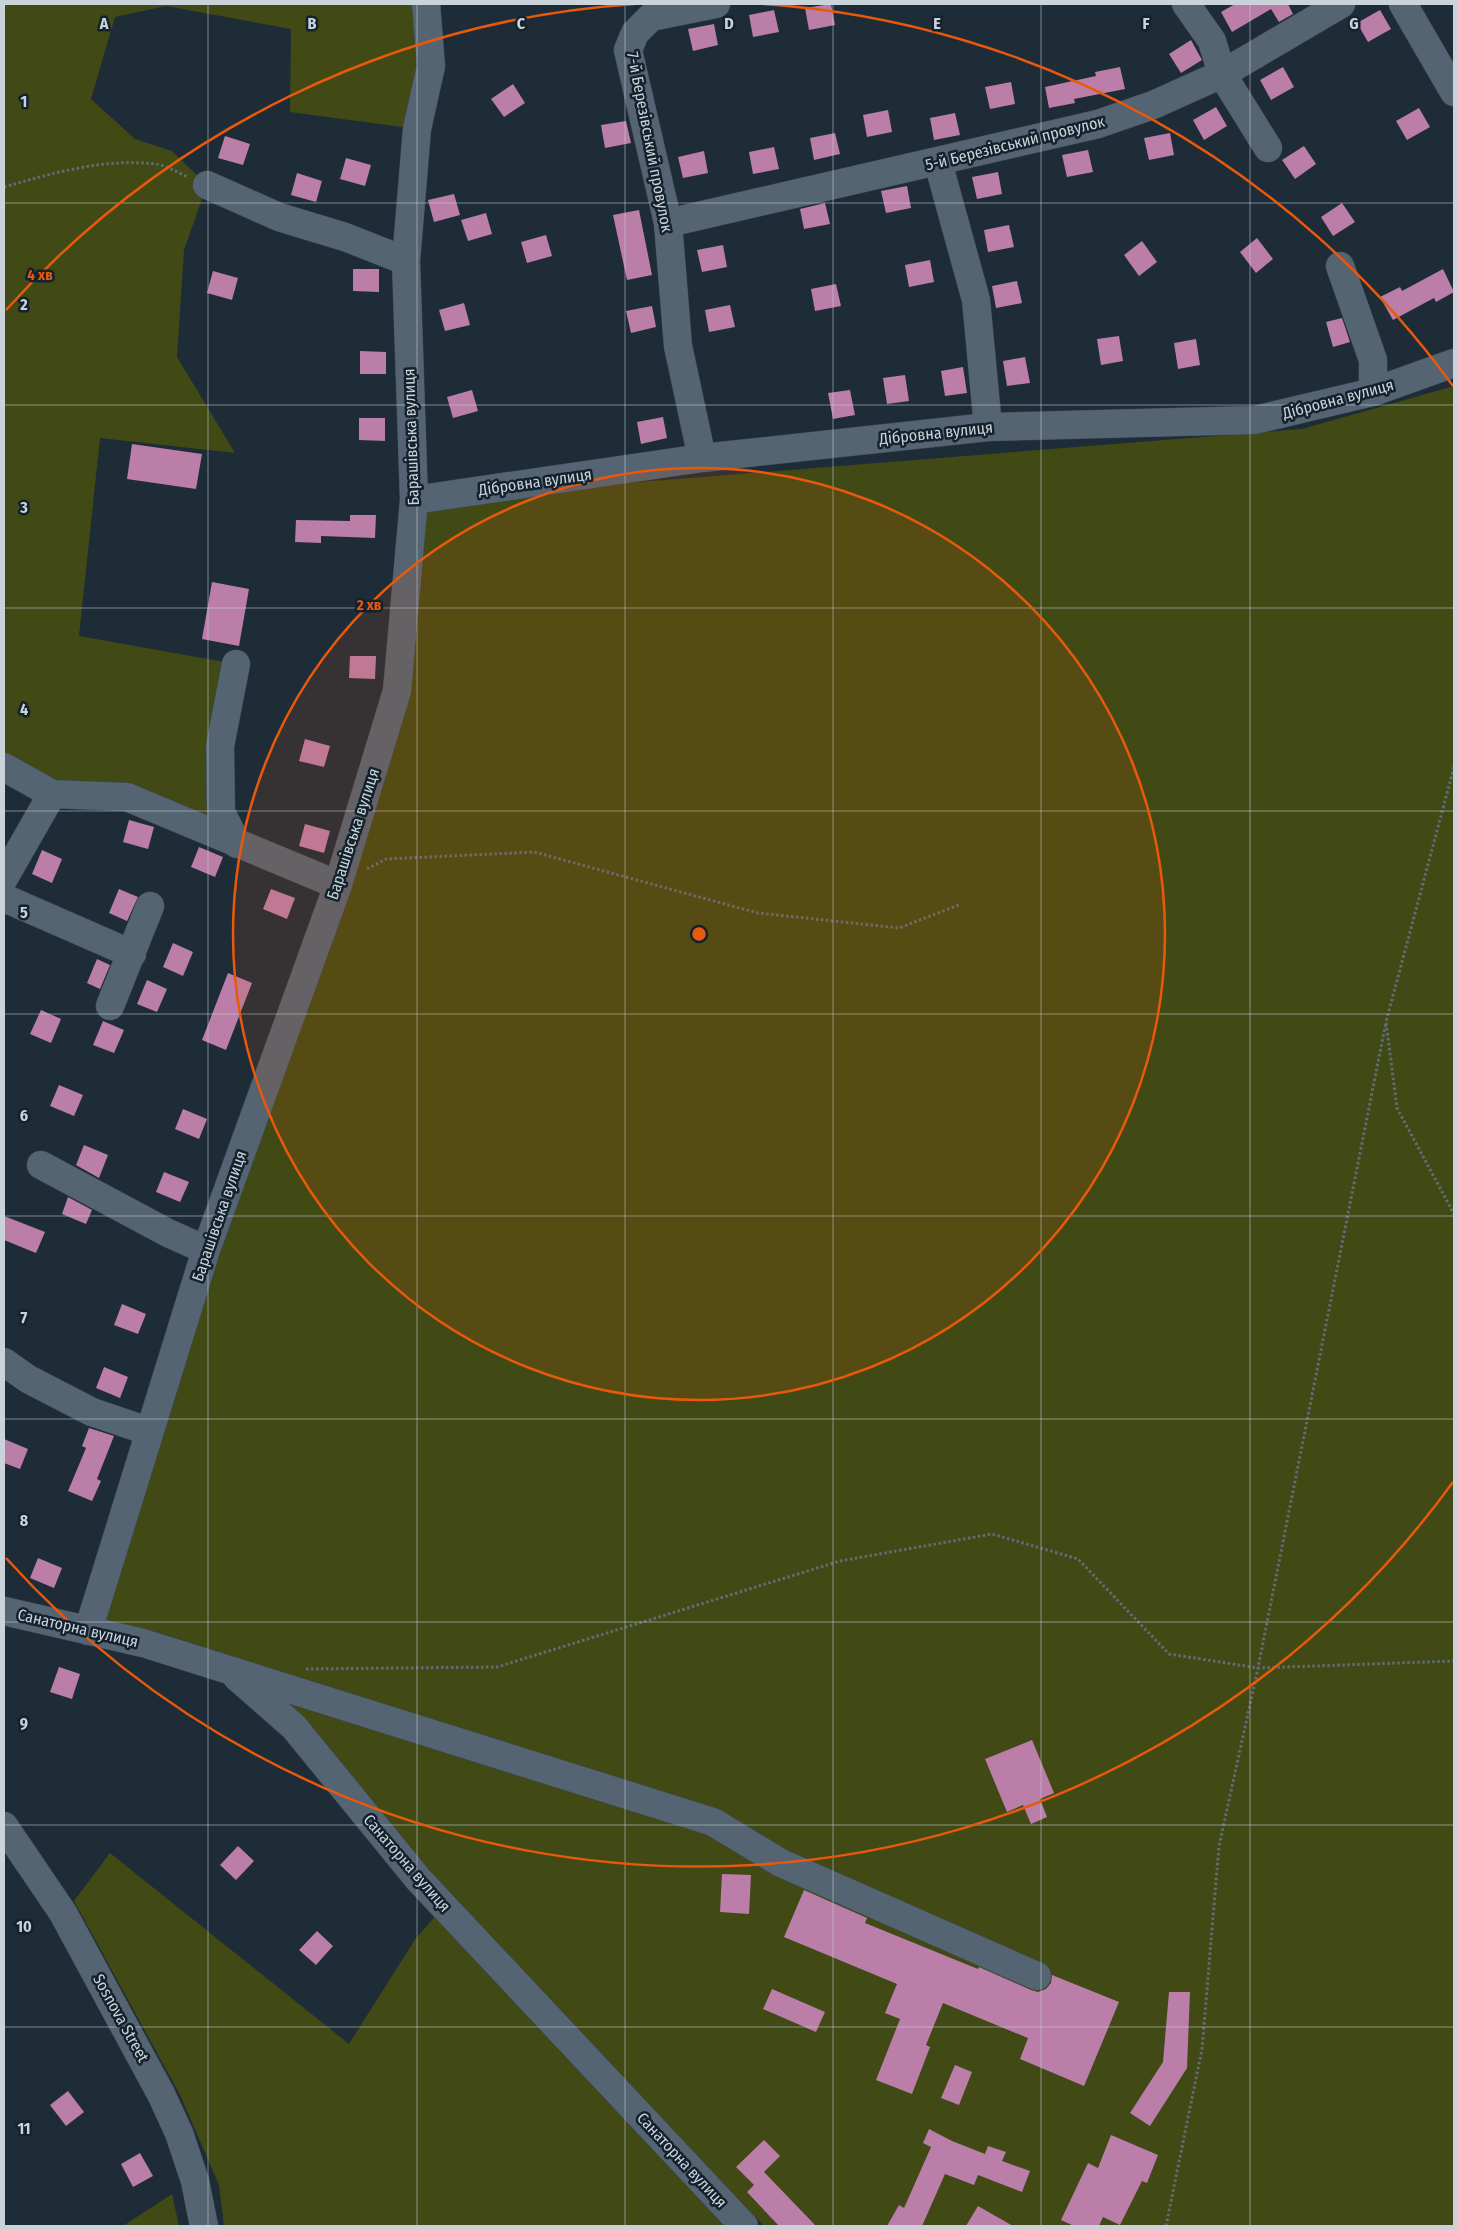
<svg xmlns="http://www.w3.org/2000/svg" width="1458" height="2230" viewBox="0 0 1458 2230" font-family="'Fira Sans Condensed',sans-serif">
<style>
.green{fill:#414915}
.building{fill:#ba7ea9}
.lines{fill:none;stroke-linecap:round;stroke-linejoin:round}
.minor-casing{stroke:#3e4953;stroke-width:29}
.path{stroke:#606c76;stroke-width:3;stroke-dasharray:2.5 2.5;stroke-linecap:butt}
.minor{stroke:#546472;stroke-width:28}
.grid{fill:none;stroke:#cad3da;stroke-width:1;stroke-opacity:0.55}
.ring{fill:none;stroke:#e8590c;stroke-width:2.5}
.labels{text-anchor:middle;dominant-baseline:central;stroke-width:5;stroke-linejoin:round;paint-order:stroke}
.street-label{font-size:16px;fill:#cad3da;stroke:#14222e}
.grid-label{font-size:16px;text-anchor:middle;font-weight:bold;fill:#cad3da;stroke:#14222e;stroke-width:5;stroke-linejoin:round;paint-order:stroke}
.centre{fill:#e8590c;stroke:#14222e;stroke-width:2.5}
.ring-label{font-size:15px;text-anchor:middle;font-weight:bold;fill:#e8590c;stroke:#14222e;stroke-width:5;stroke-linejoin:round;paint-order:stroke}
</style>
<rect width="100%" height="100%" fill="#1e2c38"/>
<path class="green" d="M4,4H426L417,129L290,112L291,29L166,6L115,17L91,99L135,139L172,151L207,185L184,250L177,357L235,453L100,438L79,636L236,664L221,812L194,826L52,794L4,767Z
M1454,386V2226H764L228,1669L88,1631L397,691L414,500L1302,429Z
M110,1853L349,2044L416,1938L439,1912L757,2226H224L219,2185L180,2095L74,1901Z
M172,2194L179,2226H123Z"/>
<path class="building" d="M831,4L835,25L809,30L805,8Z
M1235,4H1288L1293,14L1279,22L1271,9L1232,32L1221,12Z
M774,10L779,32L753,37L749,15Z
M1380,10L1391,29L1368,42L1357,23Z
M714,24L718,45L693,51L688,29Z
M1191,40L1202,60L1181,73L1169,54Z
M1120,67L1125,89L1074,99L1075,103L1049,108L1045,87L1096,76L1095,72Z
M1283,67L1294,87L1271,100L1260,80Z
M1011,82L1015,104L990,109L985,87Z
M513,84L525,103L504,117L491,99Z
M1216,107L1227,126L1204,140L1193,120Z
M1419,108L1430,127L1407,140L1396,121Z
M888,110L892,132L867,137L863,115Z
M955,113L960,135L934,140L930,118Z
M626,121L631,143L605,148L601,125Z
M835,133L840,154L814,160L810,138Z
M1170,133L1174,155L1149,160L1144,138Z
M225,136L250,144L243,165L218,158Z
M1304,146L1316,164L1295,179L1282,160Z
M774,147L779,169L753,174L749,152Z
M1088,150L1093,172L1067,177L1062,155Z
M704,151L708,173L683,178L678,157Z
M346,158L371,165L365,186L340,179Z
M998,172L1002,194L977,199L972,177Z
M297,173L322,181L316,202L291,195Z
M907,186L911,208L886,213L881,191Z
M454,194L460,215L434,222L428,200Z
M825,203L830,224L804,229L800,209Z
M1342,203L1355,222L1333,236L1321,217Z
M639,210L652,275L627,280L613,215Z
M486,213L492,234L468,241L461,220Z
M1009,225L1014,247L988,252L984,230Z
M546,235L552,256L527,263L521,242Z
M1257,238L1273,259L1256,273L1240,252Z
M1142,241L1157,262L1139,276L1124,255Z
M723,245L727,267L702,272L697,250Z
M930,260L934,282L909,287L905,265Z
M353,269H379V292L353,291Z
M1443,269L1454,292L1436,302L1434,298L1393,320L1380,297L1400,287L1402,291Z
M213,271L238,278L232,300L207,293Z
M1017,281L1022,303L996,308L992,286Z
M836,284L841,306L815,311L811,289Z
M464,303L470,325L445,331L439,310Z
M730,305L735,327L709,332L705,310Z
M652,306L656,327L631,333L626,311Z
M1342,318L1350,342L1333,347L1326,322Z
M1119,336L1123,361L1101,365L1097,339Z
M1196,339L1200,365L1178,369L1174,343Z
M360,351L386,352V374H360Z
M1025,357L1030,383L1007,386L1003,361Z
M963,367L967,393L945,396L941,371Z
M905,375L909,401L887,404L883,378Z
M472,390L478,411L453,418L447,397Z
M850,390L855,415L833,419L828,393Z
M663,417L667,438L641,444L637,422Z
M359,418H385V441L359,440Z
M132,444L202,454L196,489L127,479Z
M350,515H376L375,538L321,536V543L295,542L296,520L350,521Z
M212,582L249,589L239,646L202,639Z
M350,656H376L375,679L349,678Z
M305,739L330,746L324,767L299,761Z
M129,820L154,827L148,849L123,842Z
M305,824L330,831L324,853L299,846Z
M199,847L223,857L215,877L191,867Z
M42,850L62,859L52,883L32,874Z
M119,889L138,897L127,921L109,913Z
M271,889L295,898L287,919L263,909Z
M173,943L193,952L183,976L163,967Z
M97,959L110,965L100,989L87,983Z
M228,973L252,983L226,1050L202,1040Z
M147,980L167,989L157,1012L137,1004Z
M41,1010L61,1019L51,1043L30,1034Z
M103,1021L124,1030L114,1053L93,1045Z
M59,1085L83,1095L74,1116L50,1106Z
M183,1109L207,1119L199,1139L175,1129Z
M84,1145L108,1155L99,1178L76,1165Z
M164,1172L189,1182L180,1202L156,1192Z
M68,1197L92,1210L86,1224L62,1214Z
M4,1216L45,1232L36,1253L4,1240Z
M122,1304L146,1314L138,1334L114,1325Z
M104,1367L128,1377L120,1398L96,1388Z
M89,1428L114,1436L97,1479L101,1481L92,1501L68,1491L86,1448L82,1446Z
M4,1439L28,1449L20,1469L4,1463Z
M38,1558L62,1568L54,1588L30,1578Z
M59,1667L80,1674L72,1699L50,1692Z
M1032,1740L1054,1793L1040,1799L1047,1817L1031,1824L1023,1805L1007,1812L985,1759Z
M238,1846L254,1861L236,1880L220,1865Z
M722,1874L751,1875L749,1914L720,1912Z
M804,1890L867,1918L865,1923L978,1969L979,1967L1031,1990L1038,1992L1046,1989L1051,1983L1052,1975L1119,2002L1084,2086L1020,2059L1028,2038L943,2003L926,2045L930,2047L912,2094L876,2080L900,2019L885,2013L897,1984L784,1937Z
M317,1931L333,1946L316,1965L299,1950Z
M772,1989L825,2012L816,2032L763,2009Z
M1169,1992H1190L1187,2068L1150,2126L1130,2113L1163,2062Z
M955,2065L972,2072L959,2105L941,2098Z
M68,2091L84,2112L66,2126L50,2105Z
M929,2129L952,2141L985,2154L988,2146L1006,2152L1002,2161L1030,2171L1022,2192L978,2175L974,2185L945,2174L922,2226H887L899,2205L904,2208L931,2147L923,2143Z
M1111,2135L1158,2155L1147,2183L1142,2181L1120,2225L1103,2217L1099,2226H1074L1061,2220L1088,2163L1098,2168Z
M764,2140L780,2156L764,2172L816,2226H779L747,2192L754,2185L736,2167Z
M140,2153L153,2176L133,2187L121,2164Z
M978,2206L1013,2226H966Z"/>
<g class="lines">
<defs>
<path id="minor" d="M1186,4L1212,41L1222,74L1268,148
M1403,4L1454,92
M938,162L976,300L988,427
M207,185L279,217L345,237L406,261
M668,223L1098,124L1153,105L1222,74L1341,4
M1340,266L1373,360V392
M702,458L678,346L668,223L628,50L635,33L651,17L716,4
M414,500L702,458L988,427L1255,420L1373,392L1454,363
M236,664L220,746L221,812L237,844
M4,767L52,794L127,797L338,885
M4,878L52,794
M4,898L132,954
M110,1006L150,906
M41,1165L168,1233L206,1250
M4,1362L28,1379L92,1412L148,1431
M4,1611L143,1643L713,1822L781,1863L1037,1976
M88,1631L206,1250L338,885L397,691L414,500L406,261L417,129L431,66L426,4
M237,1677L294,1727L419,1880L744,2226
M4,1826L63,1913L161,2094L179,2133L195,2181L204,2226"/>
</defs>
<use href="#minor" class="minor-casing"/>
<path class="path" d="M4,187C53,173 104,158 155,164C166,165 178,173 188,177
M1454,767L1386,1022L1397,1108L1454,1214
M367,869L386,859L534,852L758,913L899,928L959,905
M306,1669L497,1667L840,1561L992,1534L1078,1559L1169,1654L1258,1668L1454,1661
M1166,2226L1202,2049L1219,1846L1258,1668L1386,1022"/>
<use href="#minor" class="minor"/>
</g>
<path class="grid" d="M208,4V2226M417,4V2226M625,4V2226M833,4V2226M1041,4V2226M1250,4V2226M4,203H1454M4,405H1454M4,608H1454M4,811H1454M4,1014H1454M4,1216H1454M4,1419H1454M4,1622H1454M4,1825H1454M4,2027H1454"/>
<circle cx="699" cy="934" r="466" fill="#e8590c" fill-opacity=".12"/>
<g class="ring">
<circle cx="699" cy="934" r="466"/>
<path d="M1453 1482A932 932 0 0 1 6 1558M6 310A932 932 0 0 1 634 4M764 4A932 932 0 0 1 1453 386"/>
</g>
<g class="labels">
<g class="street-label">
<text transform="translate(650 142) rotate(79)">7-й Березівський провулок</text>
<text transform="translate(1015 143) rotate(-14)">5-й Березівський провулок</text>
<text transform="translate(1338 399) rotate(-15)">Дібровна вулиця</text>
<text transform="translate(936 433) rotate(-6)">Дібровна вулиця</text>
<text transform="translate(411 437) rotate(-92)">Барашівська вулиця</text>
<text transform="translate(535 482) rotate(-8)">Дібровна вулиця</text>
<text transform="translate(353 834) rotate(-72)">Барашівська вулиця</text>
<text transform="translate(219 1216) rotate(-71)">Барашівська вулиця</text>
<text transform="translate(78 1628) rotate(13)">Санаторна вулиця</text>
<text transform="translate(407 1863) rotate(49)">Санаторна вулиця</text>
<text transform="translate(121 2018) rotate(61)">Sosnova Street</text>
<text transform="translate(682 2160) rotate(47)">Санаторна вулиця</text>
</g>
</g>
<g class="grid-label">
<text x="104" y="29">A</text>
<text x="312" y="29">B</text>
<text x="521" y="29">C</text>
<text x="729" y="29">D</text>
<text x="937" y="29">E</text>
<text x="1146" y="29">F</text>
<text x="1354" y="29">G</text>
<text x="24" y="107">1</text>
<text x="24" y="310">2</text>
<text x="24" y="513">3</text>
<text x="24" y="715">4</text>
<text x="24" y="918">5</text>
<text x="24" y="1121">6</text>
<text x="24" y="1323">7</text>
<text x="24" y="1526">8</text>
<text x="24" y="1729">9</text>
<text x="24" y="1932">10</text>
<text x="24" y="2134">11</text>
</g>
<circle cx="699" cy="934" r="8" class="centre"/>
<g class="ring-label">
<text x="40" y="280">4 хв</text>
<text x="369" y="610">2 хв</text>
</g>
<rect width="1458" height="2230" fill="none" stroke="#cad3da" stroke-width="10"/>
</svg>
